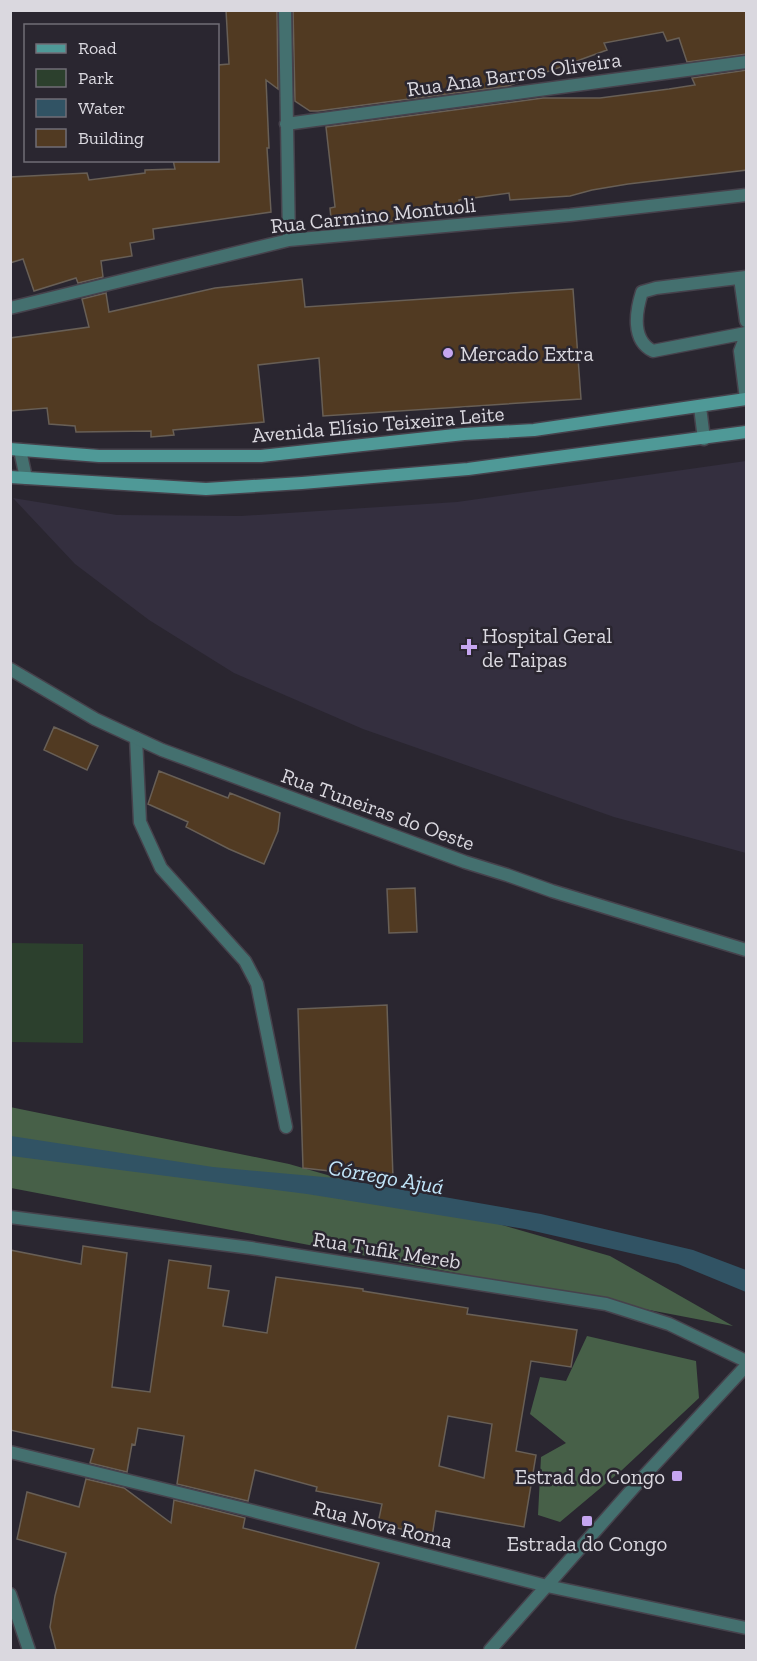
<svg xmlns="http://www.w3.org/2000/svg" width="757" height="1661" viewBox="0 0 757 1661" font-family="'Zilla Slab',serif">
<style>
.built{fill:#342f3f}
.green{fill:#2c402d}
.forest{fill:#476048}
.water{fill:#315364}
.building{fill:#513a22;stroke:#685f56;stroke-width:1.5;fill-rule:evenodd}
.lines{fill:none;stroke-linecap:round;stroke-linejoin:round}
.lane-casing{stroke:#46424c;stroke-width:15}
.street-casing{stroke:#46424c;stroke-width:15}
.secondary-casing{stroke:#46424c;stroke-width:15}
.lane{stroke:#44706f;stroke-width:12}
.street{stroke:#44706f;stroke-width:12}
.secondary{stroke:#4f9997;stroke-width:12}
.poi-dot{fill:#c6a6f0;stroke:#2a2630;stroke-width:2}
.labels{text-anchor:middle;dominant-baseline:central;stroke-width:5;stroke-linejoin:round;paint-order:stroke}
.street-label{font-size:21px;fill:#dad8df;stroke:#2a2630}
.poi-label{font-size:21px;fill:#dad8df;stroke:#2a2630;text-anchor:start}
.water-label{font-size:22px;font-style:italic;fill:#c2e7fb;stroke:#2a2630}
</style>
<rect width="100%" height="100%" fill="#2a2630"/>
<path class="built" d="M746,461V853L614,817L363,729L234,673L149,620L75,564L13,498L117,515L241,516L457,502Z"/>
<path class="green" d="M11,943L83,944V1043L11,1042Z"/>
<path class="forest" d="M10,1107L289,1164L610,1256L733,1326L11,1188Z
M587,1336L696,1361L699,1398L622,1470L560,1522L538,1515L541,1457L566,1443L530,1414L540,1377L566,1381Z"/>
<path class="water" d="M11,1136L213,1167L335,1178L541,1214L693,1250L746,1270V1292L678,1264L525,1229L307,1194L11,1156Z"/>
<path class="building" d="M226,10H277L278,89L266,80L269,148H267L271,212L153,229L154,239L130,243L132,256L101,261L103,277L78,283L76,278L34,291L23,259L10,263V177L87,173L89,180L145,173V170L175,169L173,160H218V65L229,64Z
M293,10H747V54L687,62L679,38L667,41L663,32L604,43L607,50L508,86L318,111H310L295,101Z
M747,70V170L628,184L592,190L570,196L510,200L509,193L459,200L460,211L437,214V217L332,228L330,208L335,207L326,127L543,98H600L669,89L695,85L692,78Z
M302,279L305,307L573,289L581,399L323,416L319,358L258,365L264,422L173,430L174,435L151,437V431L76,432L75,426L49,424L47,408L10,411V338L89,327L82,299L106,293L109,312L215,288Z
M54,727L98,746L87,770L44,750Z
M159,771L228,798L230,793L280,813L278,831L264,864L229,849L186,827L188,822L148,804Z
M415,888L417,932L389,933L387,889Z
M387,1005L393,1178L303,1168L298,1009Z
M83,1246L127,1253L112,1387L150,1392L169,1260L211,1266L208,1288L229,1291L223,1326L267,1333L276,1277L363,1289V1291L468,1308L467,1314L577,1330L571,1367L531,1361L516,1451L536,1455L524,1527L436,1511L432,1537L378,1523L382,1504L316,1491L317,1487L255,1470L248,1501L177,1484L184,1436L138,1428L135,1445L132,1444L127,1472L90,1463L94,1449L10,1430V1250L81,1264ZM448,1416L492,1424L484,1478L439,1466Z
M86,1479L124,1488L171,1523L174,1500L245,1518L243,1528L379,1563L355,1650H56L50,1627L55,1596L66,1553L17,1539L27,1492L79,1507Z"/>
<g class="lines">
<defs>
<path id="lane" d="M746,277L656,288L642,292C636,311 631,340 653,351L746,333
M740,278L746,321
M746,336L740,351L746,399
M700,407L704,439
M20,450L26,478
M136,738L140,822L161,868L245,961L257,984L286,1127"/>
<path id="street" d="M285,10L289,240
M286,124L746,62
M10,308L289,240L570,215L746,195
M10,669L95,719L162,750L465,862L507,875L552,891L746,950
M10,1217L251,1248L606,1304L669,1324L746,1361
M10,1452L253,1511L547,1586L746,1628
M10,1594L29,1650
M490,1650L643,1477L746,1366"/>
<path id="secondary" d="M10,449L99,456H261L464,434L534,430L746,399
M10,477L206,489L302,483L468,469L746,432"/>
</defs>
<use href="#lane" class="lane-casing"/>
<use href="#street" class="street-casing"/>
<use href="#secondary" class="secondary-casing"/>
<use href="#lane" class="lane"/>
<use href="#street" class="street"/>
<use href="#secondary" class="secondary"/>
</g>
<g class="poi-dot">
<circle cx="448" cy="353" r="6"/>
<path d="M466 638h6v6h6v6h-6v6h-6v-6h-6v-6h6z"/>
<rect x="671" y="1470" width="12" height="12" rx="3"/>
<rect x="581" y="1515" width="12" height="12" rx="3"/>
</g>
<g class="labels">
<g class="street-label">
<text transform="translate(514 74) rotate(-8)">Rua Ana Barros Oliveira</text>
<text transform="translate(373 215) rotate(-6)">Rua Carmino Montuoli</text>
<text transform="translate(378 424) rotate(-5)">Avenida Elísio Teixeira Leite</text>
<text transform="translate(378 809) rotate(20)">Rua Tuneiras do Oeste</text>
<text transform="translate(387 1250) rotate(9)">Rua Tufik Mereb</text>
<text transform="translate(383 1524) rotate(14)">Rua Nova Roma</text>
</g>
<g class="poi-label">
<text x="460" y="353">Mercado Extra</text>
<text x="482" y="635">Hospital Geral<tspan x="482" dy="24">de Taipas</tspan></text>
<text x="665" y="1476" text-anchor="end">Estrad do Congo</text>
<text x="587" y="1543" text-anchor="middle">Estrada do Congo</text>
</g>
<g class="water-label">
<text transform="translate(386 1177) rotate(10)">Córrego Ajuá</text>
</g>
</g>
<rect width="757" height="1661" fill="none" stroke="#dad8df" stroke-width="24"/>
<rect x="24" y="24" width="195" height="138" fill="#2a2630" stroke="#706d76" stroke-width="1.5"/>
<rect x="36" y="44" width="30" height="9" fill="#4f9997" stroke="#706d76" stroke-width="1.5"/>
<text x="78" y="54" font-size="18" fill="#dad8df">Road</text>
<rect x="36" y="69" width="30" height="18" fill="#2c402d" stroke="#706d76" stroke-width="1.5"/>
<text x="78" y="84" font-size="18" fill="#dad8df">Park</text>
<rect x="36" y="99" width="30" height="18" fill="#315364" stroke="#706d76" stroke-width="1.5"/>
<text x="78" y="114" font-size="18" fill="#dad8df">Water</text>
<rect x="36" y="129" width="30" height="18" fill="#513a22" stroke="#706d76" stroke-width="1.5"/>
<text x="78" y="144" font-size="18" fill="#dad8df">Building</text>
</svg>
